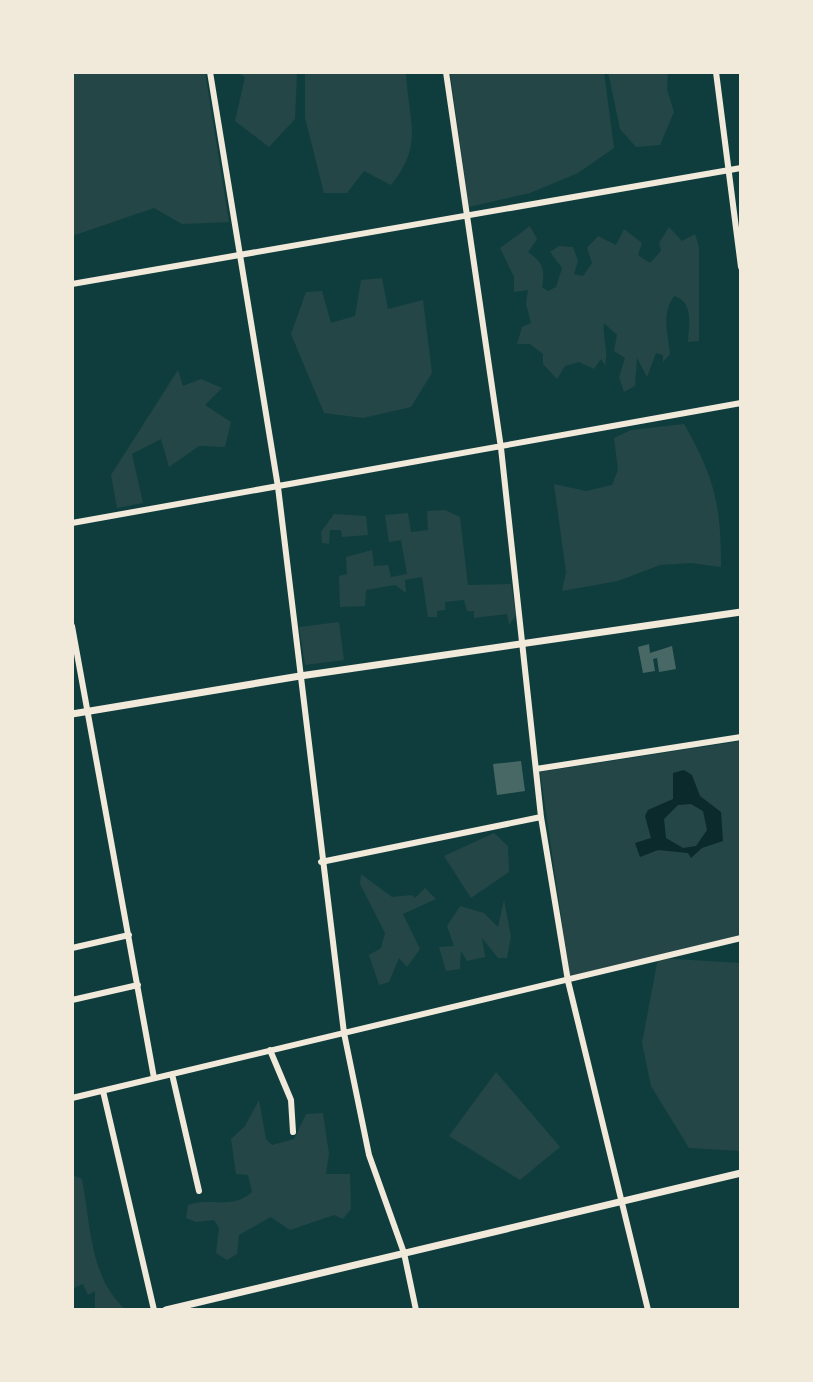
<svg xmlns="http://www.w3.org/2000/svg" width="813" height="1382" viewBox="0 0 813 1382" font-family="Rubik,sans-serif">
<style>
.green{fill:#244646}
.water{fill:#0a2a2b;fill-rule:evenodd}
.building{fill:#486865}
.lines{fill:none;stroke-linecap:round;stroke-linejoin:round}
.minor{stroke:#f1e9da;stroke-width:6}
.tertiary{stroke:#f1e9da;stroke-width:7}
</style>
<rect width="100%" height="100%" fill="#0f3d3e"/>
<path class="green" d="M72,72H205L229,222L182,224L154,208L72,236Z
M236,72H297L295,119L269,147L235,121L245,77Z
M305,72H406C408,121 425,143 391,185L364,171L347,193H324L305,118Z
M450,72H604L614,148L578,173L530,193L469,207Z
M608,72H668L667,89L674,112L660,145L636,147L620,129Z
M530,226L537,239L528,252C543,262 545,270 542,287L548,291L556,287L562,268L550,252L559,246L573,247L578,261L574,274L583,276L592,263L587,248L598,236L616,245L624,229L642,243L638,255L650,263L661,251L659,243L669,227L682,241L695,234L699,247V341L688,342C689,325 694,302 674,296C661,315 668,333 670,354L663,362V355L656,353L647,377L637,358L635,386L624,392L619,377L625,358L614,351L617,335L604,323C602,338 609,350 605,365L601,359L594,369L579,362L565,366L557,379L543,364V354L530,344H517L522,327L531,323L526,304L528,290L514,292V277L500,248Z
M382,278L388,309L423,300L432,373L411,407L363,418L324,413L291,334L306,292L322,291L331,323L355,316L361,280Z
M178,370L183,386L201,379L222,388L205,405L231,422L225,447L199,446L169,467L161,439L132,454L143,503L117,508L111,475Z
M684,424C715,478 721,505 721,567L691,563L660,565L618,581L562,591L566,572L554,484L586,491L612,485L618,470L614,438L631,430Z
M445,510L460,517L468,585L511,584L516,615L509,625L507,614L474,618V611H467L464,600L445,602V610L437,611V617H428L422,577L405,580L406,593L395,585L366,590L365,606L340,607L339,576L347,574L346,557L372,550L374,566L388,565L391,577L407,574L401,540L389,542L385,515L408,513L411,532L428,530L427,511Z
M334,514L366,516L368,535L342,537L341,530H330L329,544L322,543L321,532Z
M339,622L344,660L305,665L299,627Z
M741,741V935L570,977L540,772Z
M494,833L508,846L509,872L471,898L444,856Z
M361,874L392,897L412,895L415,898L425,888L436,899L403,914L420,949L407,967L399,958L389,982L379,985L369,955L381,948L385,933L360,884Z
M504,900L511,936L507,958H498L482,938L485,957L467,961L461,951L460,969L446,971L439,947L454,946L447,926L460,906L484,913L498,927Z
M658,958L741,963V1151L689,1148L651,1086L642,1043Z
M496,1072L560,1147L520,1180L449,1136Z
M259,1100L266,1139L272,1145L294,1139L306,1114L323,1113L329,1154L326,1174H350L351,1209L343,1219L334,1215L290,1230L271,1217L239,1235L237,1254L227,1260L216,1253L219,1228L214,1220L196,1222L186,1218L188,1205C211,1197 232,1210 252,1192L248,1175L236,1174L231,1139L245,1126Z
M72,1175L82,1179C91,1225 89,1277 126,1310H95V1291L88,1295L83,1284L72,1289Z"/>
<path class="water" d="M684,770L692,775L700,796L721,812L723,841L702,848L691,858L688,853L658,850L640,857L635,843L651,838L645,816L648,810L673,799V773ZM691,804L703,811L707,830L696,846L683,848L666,838L664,819L678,805Z"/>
<path class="building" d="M649,644L650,653L672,646L676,669L659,672L657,658L653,659L655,671L643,673L638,647Z
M521,761L525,791L497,795L493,764Z"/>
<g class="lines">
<path class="minor" d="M210,72L278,487L344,1033L369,1155L404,1253L416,1310
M446,72L501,448L541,817L568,981L648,1310
M716,72L741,267
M72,284L741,168
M72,523L741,403
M72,626L154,1078
M536,769L741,737
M321,862L541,817
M72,948L129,935
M72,1000L138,985
M270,1050L291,1100L293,1132
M172,1074L199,1191
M103,1091L154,1310
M72,1098L741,938"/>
<path class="tertiary" d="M72,714L300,676L741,612
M166,1310L741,1173"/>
</g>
<rect width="813" height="1382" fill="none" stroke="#f1e9da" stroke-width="148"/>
</svg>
